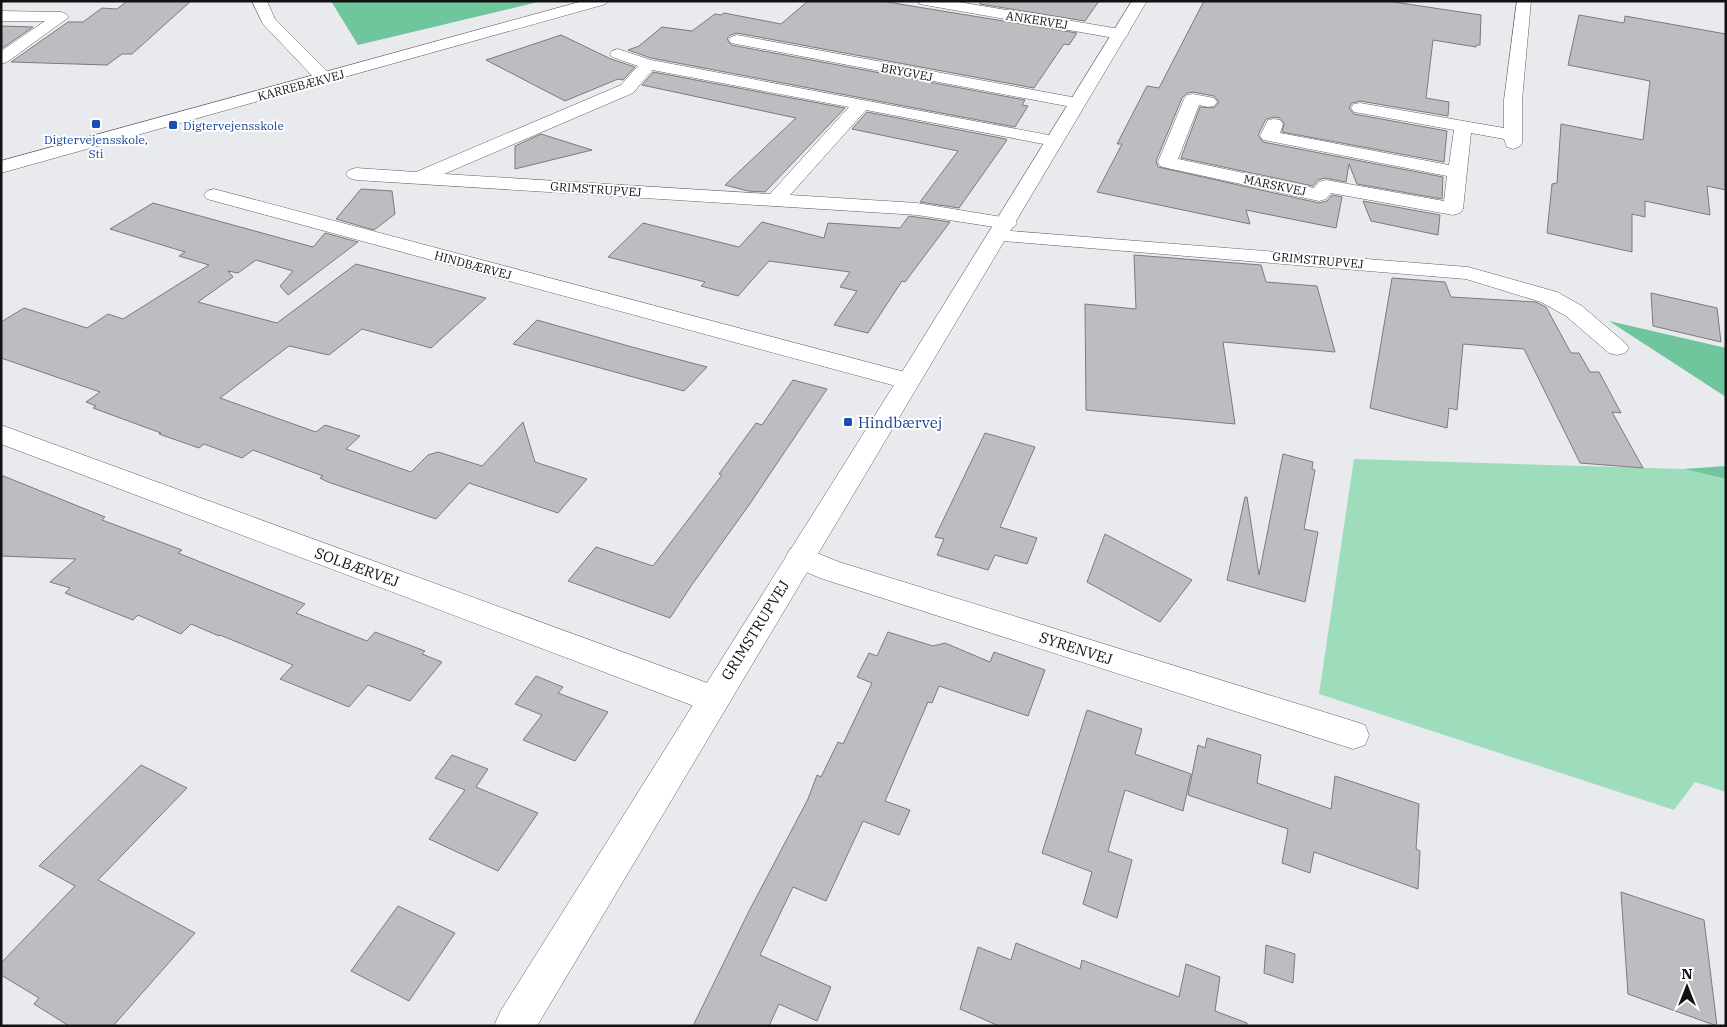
<svg xmlns="http://www.w3.org/2000/svg" width="1727" height="1027" viewBox="0 0 1727 1027" font-family="'IBM Plex Serif',serif">
<style>
.green{fill:#9dddbc}
.forest{fill:#6fc69c}
.building{fill:#bdbdc1;stroke:#7a7b7e}
.lines{fill:none;stroke-linecap:round;stroke-linejoin:round}
.minor-casing{stroke:#5f6063;stroke-width:1}
.tertiary-casing{stroke:#5f6063;stroke-width:1}
.minor{fill:#fff;fill-rule:evenodd}
.tertiary{fill:#fff;fill-rule:evenodd}
.transit-dot{fill:#1a4fb4;stroke:#fff;stroke-width:2}
.labels{text-anchor:middle;dominant-baseline:central;stroke-width:4;stroke-linejoin:round;paint-order:stroke}
.far-street-label{font-size:12px;fill:#121213;stroke:#fff}
.far-transit-label{font-size:12px;fill:#164399;stroke:#fff;text-anchor:start}
.transit-label{font-size:15px;fill:#164399;stroke:#fff;text-anchor:start}
.street-label{font-size:15px;fill:#121213;stroke:#fff}
</style>
<rect width="100%" height="100%" fill="#e9eaee"/>
<path class="green" d="M1354,459L1684,469L1726,479V792L1695,782L1674,810L1319,694Z"/>
<path class="forest" d="M331,1H542L358,45Z
M1609,321L1726,348V397Z
M1726,466V479L1684,469Z"/>
<path class="building" d="M127,1H191L132,54H122L107,65L11,62L68,22H83L102,8L117,9Z
M808,1H881L1077,33L1069,45L1064,44L1034,88L737,33L730,35L727,39L731,45L1025,100L1022,105L1028,106L1015,127L651,58L628,50L639,46L662,27L692,31L715,14L721,15L724,13L781,24Z
M980,1H1099L1085,21L980,4Z
M1204,1H1387L1481,15L1480,45H1476V47L1433,40L1426,98L1449,102L1448,116L1360,101L1352,103L1349,108L1354,114L1447,131L1444,162L1282,132L1284,123L1280,118L1274,117L1266,119L1258,135L1263,142L1443,177L1442,199L1357,184L1349,164L1346,182L1325,178L1318,180L1313,186L1181,158L1200,107L1214,108L1219,102L1214,96L1193,92L1187,93L1182,98L1156,161L1158,167L1319,203L1327,201L1332,195L1342,197L1336,228L1246,210L1250,224L1097,192L1122,144H1117L1147,86L1159,88Z
M1579,15L1624,23L1625,16L1726,34V190L1707,186L1710,215L1645,201V217L1632,214V252L1547,233L1552,184L1557,183L1561,124L1643,140L1650,81L1568,65Z
M1,26L33,27L1,49Z
M561,35L611,59L635,67L623,80L618,79L565,101L486,60Z
M653,72L845,108L765,192L748,191L725,185L796,118L642,85Z
M867,112L1006,139L1007,140L959,208L920,202L958,151L852,129Z
M541,134L592,150L515,169V146Z
M361,189L392,191L395,214L374,230L336,219Z
M1363,201L1440,215L1438,235L1371,221Z
M153,203L313,247L325,233L358,242L288,295L280,286L293,271L256,260L238,273L228,271L233,277L198,302L277,323L356,264L486,298L431,348L362,329L329,355L289,346L220,398L316,432L325,425L360,436L346,449L411,472L428,455L438,452L482,466L523,422L535,462L587,479L558,513L469,483L436,519L328,482L320,478L323,476L253,450L242,458L204,444L199,448L159,434L161,433L93,408L96,406L86,402L100,392L1,358V322L24,308L87,328L108,314L123,319L209,265L179,256L185,252L110,229Z
M909,216L950,222L905,282L902,281L868,333L834,325L857,291L840,287L850,272L769,261L738,296L701,286L705,282L608,257L643,223L739,247L762,222L824,238L828,223L900,228Z
M1134,255L1261,265L1266,282L1317,286L1335,352L1223,342L1235,424L1086,410L1085,304L1136,309Z
M1392,278L1445,282L1451,297L1536,302L1546,307L1571,353H1579L1590,372H1599L1621,413L1612,412L1643,468L1580,463L1524,349L1463,344L1457,410L1449,408L1447,428L1370,408Z
M1651,293L1717,308L1721,342L1653,326Z
M537,320L632,347L707,367L684,391L513,344Z
M793,380L827,389L749,505L691,586L670,618L568,581L596,547L653,566L722,475L719,474L756,423L762,425Z
M985,433L1035,447L1000,527L1037,538L1027,564L995,555L988,570L937,555L944,539L935,537Z
M1283,454L1313,462L1312,469L1315,470L1304,529L1318,532L1305,602L1227,580L1245,497H1247L1259,575Z
M1,475L105,517L102,520L182,550L178,553L305,604L296,613L367,641L375,632L425,651L422,654L442,662L410,701L368,685L349,707L280,679L293,665L220,635L219,636L191,624L181,634L138,615L133,620L65,593L70,588L50,582L76,559L1,556Z
M1105,534L1192,580L1160,622L1087,582Z
M888,632L933,646L945,643L990,662L994,652L1045,670L1028,716L939,686L932,703L928,702L885,801L910,810L899,835L863,821L826,901L793,887L760,955L831,987L817,1021L779,1004L769,1026H693L748,913L808,799L817,775L821,777L838,742L843,744L872,683L857,677L869,653L877,656Z
M536,676L563,687L558,693L608,712L575,761L523,740L542,715L515,704Z
M1087,710L1142,729L1135,754L1191,774L1183,811L1125,790L1108,851L1132,860L1117,918L1083,904L1092,872L1042,853Z
M1207,738L1261,755L1257,783L1331,809L1335,776L1419,804L1416,849L1420,851L1418,889L1314,852L1310,873L1282,863L1288,829L1188,795L1198,745L1205,748Z
M452,755L488,769L476,787L538,813L498,871L429,839L465,790L435,778Z
M141,765L187,788L98,880L195,933L113,1026H69L34,1004L39,998L1,975V963L75,886L39,866Z
M1621,892L1704,920L1717,1026L1628,994Z
M398,906L455,933L409,1001L351,971Z
M1016,943L1080,969L1082,960L1179,997L1186,964L1220,977L1215,1011L1247,1023V1026H999L960,1009L978,947L1011,960Z
M1266,945L1295,954L1293,983L1264,973Z"/>
<g class="lines">
<defs>
<path id="minor" d="M252,1H267L275,19L330,74L332,78L330,82H318L263,24Z
M918,1H953L1120,29L1126,31L1128,34L1126,37L1120,39L925,5L920,4Z
M1517,1H1531L1522,100V143L1519,147L1513,149L1507,147L1504,139L1471,133L1463,209L1460,213L1453,215L1331,193L1326,199L1319,201L1167,168L1160,166L1158,162L1184,99L1187,95L1193,94L1214,98L1217,102L1214,106L1208,107L1199,105L1178,159L1314,188L1319,182L1326,180L1444,201L1447,176L1269,141L1263,140L1260,136L1268,120L1274,119L1280,120L1283,124L1280,133L1449,165L1454,130L1360,113L1354,112L1351,108L1354,104L1360,103L1504,128V100Z
M1,11L61,12L66,14L69,17L7,62L1,64V51L45,21H1Z
M737,35L1077,98L1083,99L1086,103L1083,107L1077,108L731,43L729,40L731,37Z
M618,49L651,60L1054,136L1060,137L1063,141L1060,145L1054,146L866,110L790,195L917,203L1014,219L1017,223L1014,227L1007,229L917,215L356,180L349,178L346,174L349,170L356,168L416,172L621,85L638,66L612,57L610,54L612,51ZM652,70L849,107L770,194L444,174L633,93Z
M214,189L916,375L919,381L916,387L907,389L207,199L204,195L207,191Z
M998,230L1468,267L1557,292L1582,306L1625,343L1629,348L1625,353L1617,355L1609,353L1566,316L1541,302L1466,279L991,240L988,236L991,232Z
M1,425L724,689L729,699L724,709L713,713L702,709L1,444Z
M800,546L839,562L1353,721L1365,725L1369,735L1365,745L1353,749L820,578L790,565L786,557L790,549Z"/>
<path id="tertiary" d="M583,1H608L606,4L1,173V161Z
M1132,1H1147L537,1026H494L500,1012L894,385Z"/>
</defs>
<use href="#minor" class="minor-casing"/>
<use href="#tertiary" class="tertiary-casing"/>
<use href="#minor" class="minor"/>
<use href="#tertiary" class="tertiary"/>
</g>
<g class="transit-dot">
<rect x="91" y="119" width="10" height="10" rx="2.5"/>
<rect x="168" y="120" width="10" height="10" rx="2.5"/>
<rect x="843" y="417" width="10" height="10" rx="2.5"/>
</g>
<g class="labels">
<g class="far-street-label">
<text transform="translate(1037 20) rotate(9)">ANKERVEJ</text>
<text transform="translate(907 72) rotate(11)">BRYGVEJ</text>
<text transform="translate(301 85) rotate(-15)">KARREBÆKVEJ</text>
<text transform="translate(1275 185) rotate(12)">MARSKVEJ</text>
<text transform="translate(596 189) rotate(4)">GRIMSTRUPVEJ</text>
<text transform="translate(1318 260) rotate(5)">GRIMSTRUPVEJ</text>
<text transform="translate(473 265) rotate(15)">HINDBÆRVEJ</text>
</g>
<g class="far-transit-label">
<text x="183" y="125">Digtervejensskole</text>
<text x="96" y="139" text-anchor="middle">Digtervejensskole,<tspan x="96" dy="14">Sti</tspan></text>
</g>
<g class="transit-label">
<text x="858" y="422">Hindbærvej</text>
</g>
<g class="street-label">
<text transform="translate(357 567) rotate(20)">SOLBÆRVEJ</text>
<text transform="translate(755 630) rotate(-58)">GRIMSTRUPVEJ</text>
<text transform="translate(1076 648) rotate(18)">SYRENVEJ</text>
</g>
</g>
<rect width="1727" height="1027" fill="none" stroke="#121213" stroke-width="5"/>
<g transform="translate(1687 987)" stroke="#ffffff" stroke-width="4" paint-order="stroke">
<path d="M0-4L9 19L0 12L-9 19Z" fill="#121213"/>
<text y="-8" font-size="14" font-weight="bold" text-anchor="middle" fill="#121213">N</text>
</g>
</svg>
